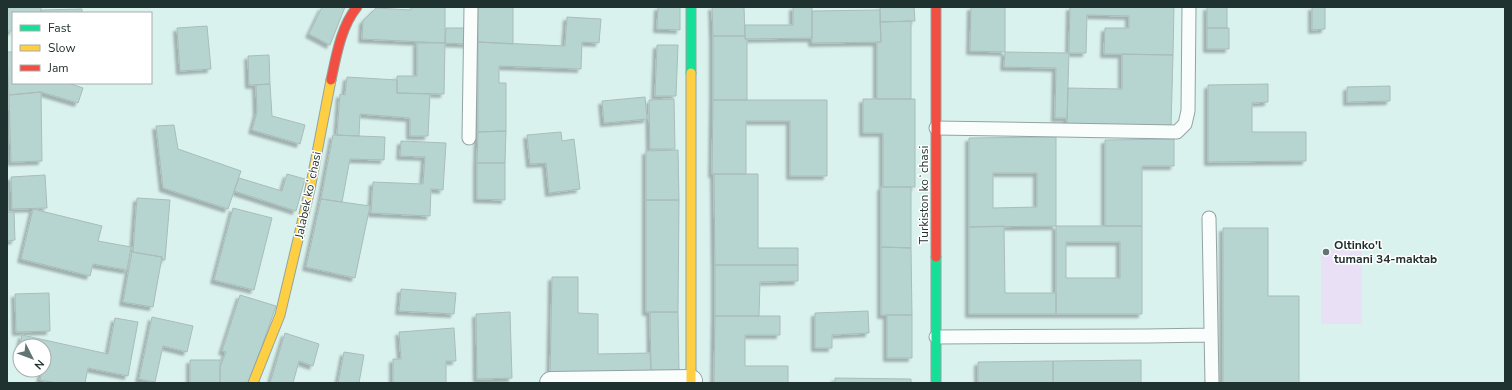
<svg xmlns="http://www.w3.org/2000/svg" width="1512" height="390" viewBox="0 0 1512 390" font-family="'Nunito Sans',sans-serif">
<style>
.green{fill:#e9e0f6}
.building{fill:#b6d5d0;stroke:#a9bcb9;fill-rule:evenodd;filter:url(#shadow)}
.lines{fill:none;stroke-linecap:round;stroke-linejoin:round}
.lane-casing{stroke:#92a4a2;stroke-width:15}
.street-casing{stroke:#92a4a2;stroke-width:24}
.fast-casing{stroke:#92a4a2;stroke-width:11}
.slow-casing{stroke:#92a4a2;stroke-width:11}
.jam-casing{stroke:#92a4a2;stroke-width:11}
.lane{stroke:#f9fdfc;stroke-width:13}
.street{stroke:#f9fdfc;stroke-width:22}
.fast{stroke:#16e098;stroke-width:9}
.slow{stroke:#ffcf43;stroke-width:9}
.jam{stroke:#f24e42;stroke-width:9}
.poi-dot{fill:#617572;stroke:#fff;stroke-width:1.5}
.labels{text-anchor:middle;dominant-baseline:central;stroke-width:3;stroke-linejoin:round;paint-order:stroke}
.street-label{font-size:12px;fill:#20322f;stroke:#fff}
.poi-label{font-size:12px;font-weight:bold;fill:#20322f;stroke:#fff;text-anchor:start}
</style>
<defs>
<filter id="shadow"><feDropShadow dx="-3.5" dy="3.5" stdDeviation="1" flood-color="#0004"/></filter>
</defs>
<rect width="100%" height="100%" fill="#daf2ee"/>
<path class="green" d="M1362,248V324H1321V249Z"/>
<path class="building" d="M7,7H41V13H13V31H7Z
M322,7H345L330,45L309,34Z
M411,7H445V43L362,39L363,21L376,8L411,10Z
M478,7H513V44L478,42Z
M658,7H680V30L657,29Z
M712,7H744L745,36H713Z
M793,7H812V38L745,39V25H793Z
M880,7H914L915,21L880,22Z
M971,7H1005V52L970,51Z
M1070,7H1174L1173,55L1104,54L1105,28H1129V16L1087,15L1086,53H1069Z
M1207,7H1227V28H1207Z
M1312,7H1325V29L1312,30Z
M82,9V13H41V10Z
M880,10L881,42L812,43V11Z
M567,17L601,19L599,43L582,42L581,69L499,66V83H506V131L478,132V42L565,46Z
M911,21V99H877V42H881L880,22Z
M207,26L211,69L180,71L177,28Z
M446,28H469V44L445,43Z
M1207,28H1229V49H1207Z
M713,36H745V39H747V100H713Z
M417,43H445L444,94L397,93V76H417Z
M657,45H678L676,96H655Z
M7,52H13V83H68L83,88L78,103L41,92L9,95Z
M1005,52L1069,53L1067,118H1055L1056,68L1004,67Z
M1122,54L1173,55L1171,127L1067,125L1068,88L1122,89Z
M269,55L270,84L249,85L248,56Z
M347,77L397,80V93L430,94L428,136H410V118L360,114L359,136L337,135L340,94L345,95Z
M270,84L272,116L305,125L300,144L252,130L257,112L256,85Z
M1268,84V102L1252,103V132H1306V161L1208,162V85Z
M1390,86V101L1347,102V87Z
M41,92L42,161L11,162L9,95Z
M645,97L647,119L604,123L602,101Z
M674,99L675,149H650L649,100Z
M863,99H915V187H883V133H863Z
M713,100H827V176H790V121H746V174H712Z
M174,125L178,149L241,171L228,209L163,188L156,126Z
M506,131L505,163H477L478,132Z
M561,132L562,141L574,139L580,189L549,193L546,163L530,164L527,135Z
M333,135L385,137L384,160L350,159L342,202L321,199Z
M1056,137V226L969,227V138ZM993,173H1037V207L993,208Z
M1174,139V166H1142V226H1105V140Z
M401,141L446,143L443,190L431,189L430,216L371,213L373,182L423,184L425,157L400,156Z
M678,150L679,200H646V151Z
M477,163H505V200L477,199Z
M287,174L305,179L296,211L234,191L239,178L282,191Z
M714,174H758V248H798V265H715Z
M45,175L47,208L12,209L11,177Z
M881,187H911V248L881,247Z
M137,198L170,200L165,260H162V257L133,252Z
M321,199L370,206L355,278L306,267Z
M646,200H679L678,312H646Z
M233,208L272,218L254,290L214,280Z
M33,209L102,226L98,241L131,247L127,270L93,264L90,276L21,259Z
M7,212H14L15,240L7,241Z
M1004,226L1005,293H1056V314H969V227Z
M1056,226H1142V314H1056ZM1066,242H1120V278H1066Z
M1223,228H1268V296H1299V383H1223Z
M881,247L911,248L912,315H881Z
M132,252L162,257L153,307L123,302Z
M715,265H798V281L760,282L759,316H715Z
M552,277H578V313L598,314V354L650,353L651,371L550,379Z
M401,289L456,293L454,314L399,311Z
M49,293L50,331L16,332L15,294Z
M240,295L276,306L249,383H220V367L226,352L222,351Z
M868,311L869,333L832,335V348H815V313Z
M510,312L512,378L477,379L476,314Z
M650,312H678L679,371H651Z
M887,315H912V358H887Z
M715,316H780V335H745V366H788V383H714Z
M152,317L193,326L187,352L163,346L155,382L139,379Z
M115,318L138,322L128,376L88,368L85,383H57L40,380L42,370H44V346H20V354H18L22,335L108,354Z
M454,328L456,361H446V383H393V359H401L399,332Z
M285,333L319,344L313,366L299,361L293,383H270Z
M344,352L364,355L359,383H338Z
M190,360H220V383H190Z
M1141,360V383H1053V361Z
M1053,361V383H978V362Z
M835,378L911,379V382L915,383H835Z"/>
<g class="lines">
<defs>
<path id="lane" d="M936,128L1177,132L1185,124L1188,111L1189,7
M469,138L471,7
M1209,218L1212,383
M936,337L1147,336L1211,335"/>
<path id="street" d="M551,383L691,381"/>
<path id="fast" d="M691,7V73
M936,257V383"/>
<path id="slow" d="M691,73V383
M253,383L280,315L310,189L331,80"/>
<path id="jam" d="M936,7V257
M331,80C336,57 341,26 357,7"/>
</defs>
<use href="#lane" class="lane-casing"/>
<use href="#street" class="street-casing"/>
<use href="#fast" class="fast-casing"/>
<use href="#slow" class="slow-casing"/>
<use href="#jam" class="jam-casing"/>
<use href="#lane" class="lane"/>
<use href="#street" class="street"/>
<use href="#fast" class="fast"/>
<use href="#slow" class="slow"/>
<use href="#jam" class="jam"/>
</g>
<circle class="poi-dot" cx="1326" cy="252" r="4"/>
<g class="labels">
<g class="street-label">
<text transform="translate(308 195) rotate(-78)">Jalabek koʻchasi</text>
<text transform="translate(924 195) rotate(-90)">Turkiston koʻchasi</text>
</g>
<g class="poi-label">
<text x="1334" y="245">Oltinko'l<tspan x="1334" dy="14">tumani 34-maktab</tspan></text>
</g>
</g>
<rect width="1512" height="390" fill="none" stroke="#20322f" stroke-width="16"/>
<rect x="12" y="12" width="140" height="72" fill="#ffffff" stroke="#a6adac"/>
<rect x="20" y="25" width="20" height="6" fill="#16e098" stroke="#a6adac"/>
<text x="48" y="32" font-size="12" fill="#20322f">Fast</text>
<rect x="20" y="45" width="20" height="6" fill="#ffcf43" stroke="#a6adac"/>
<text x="48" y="52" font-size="12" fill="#20322f">Slow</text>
<rect x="20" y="65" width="20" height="6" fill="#f24e42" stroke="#a6adac"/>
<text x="48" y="72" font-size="12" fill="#20322f">Jam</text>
<g transform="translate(32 358) rotate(132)"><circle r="19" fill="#ffffff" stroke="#a6adac"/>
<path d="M0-3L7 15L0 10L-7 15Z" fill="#617572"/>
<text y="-6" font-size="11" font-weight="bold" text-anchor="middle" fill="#20322f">N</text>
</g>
</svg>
